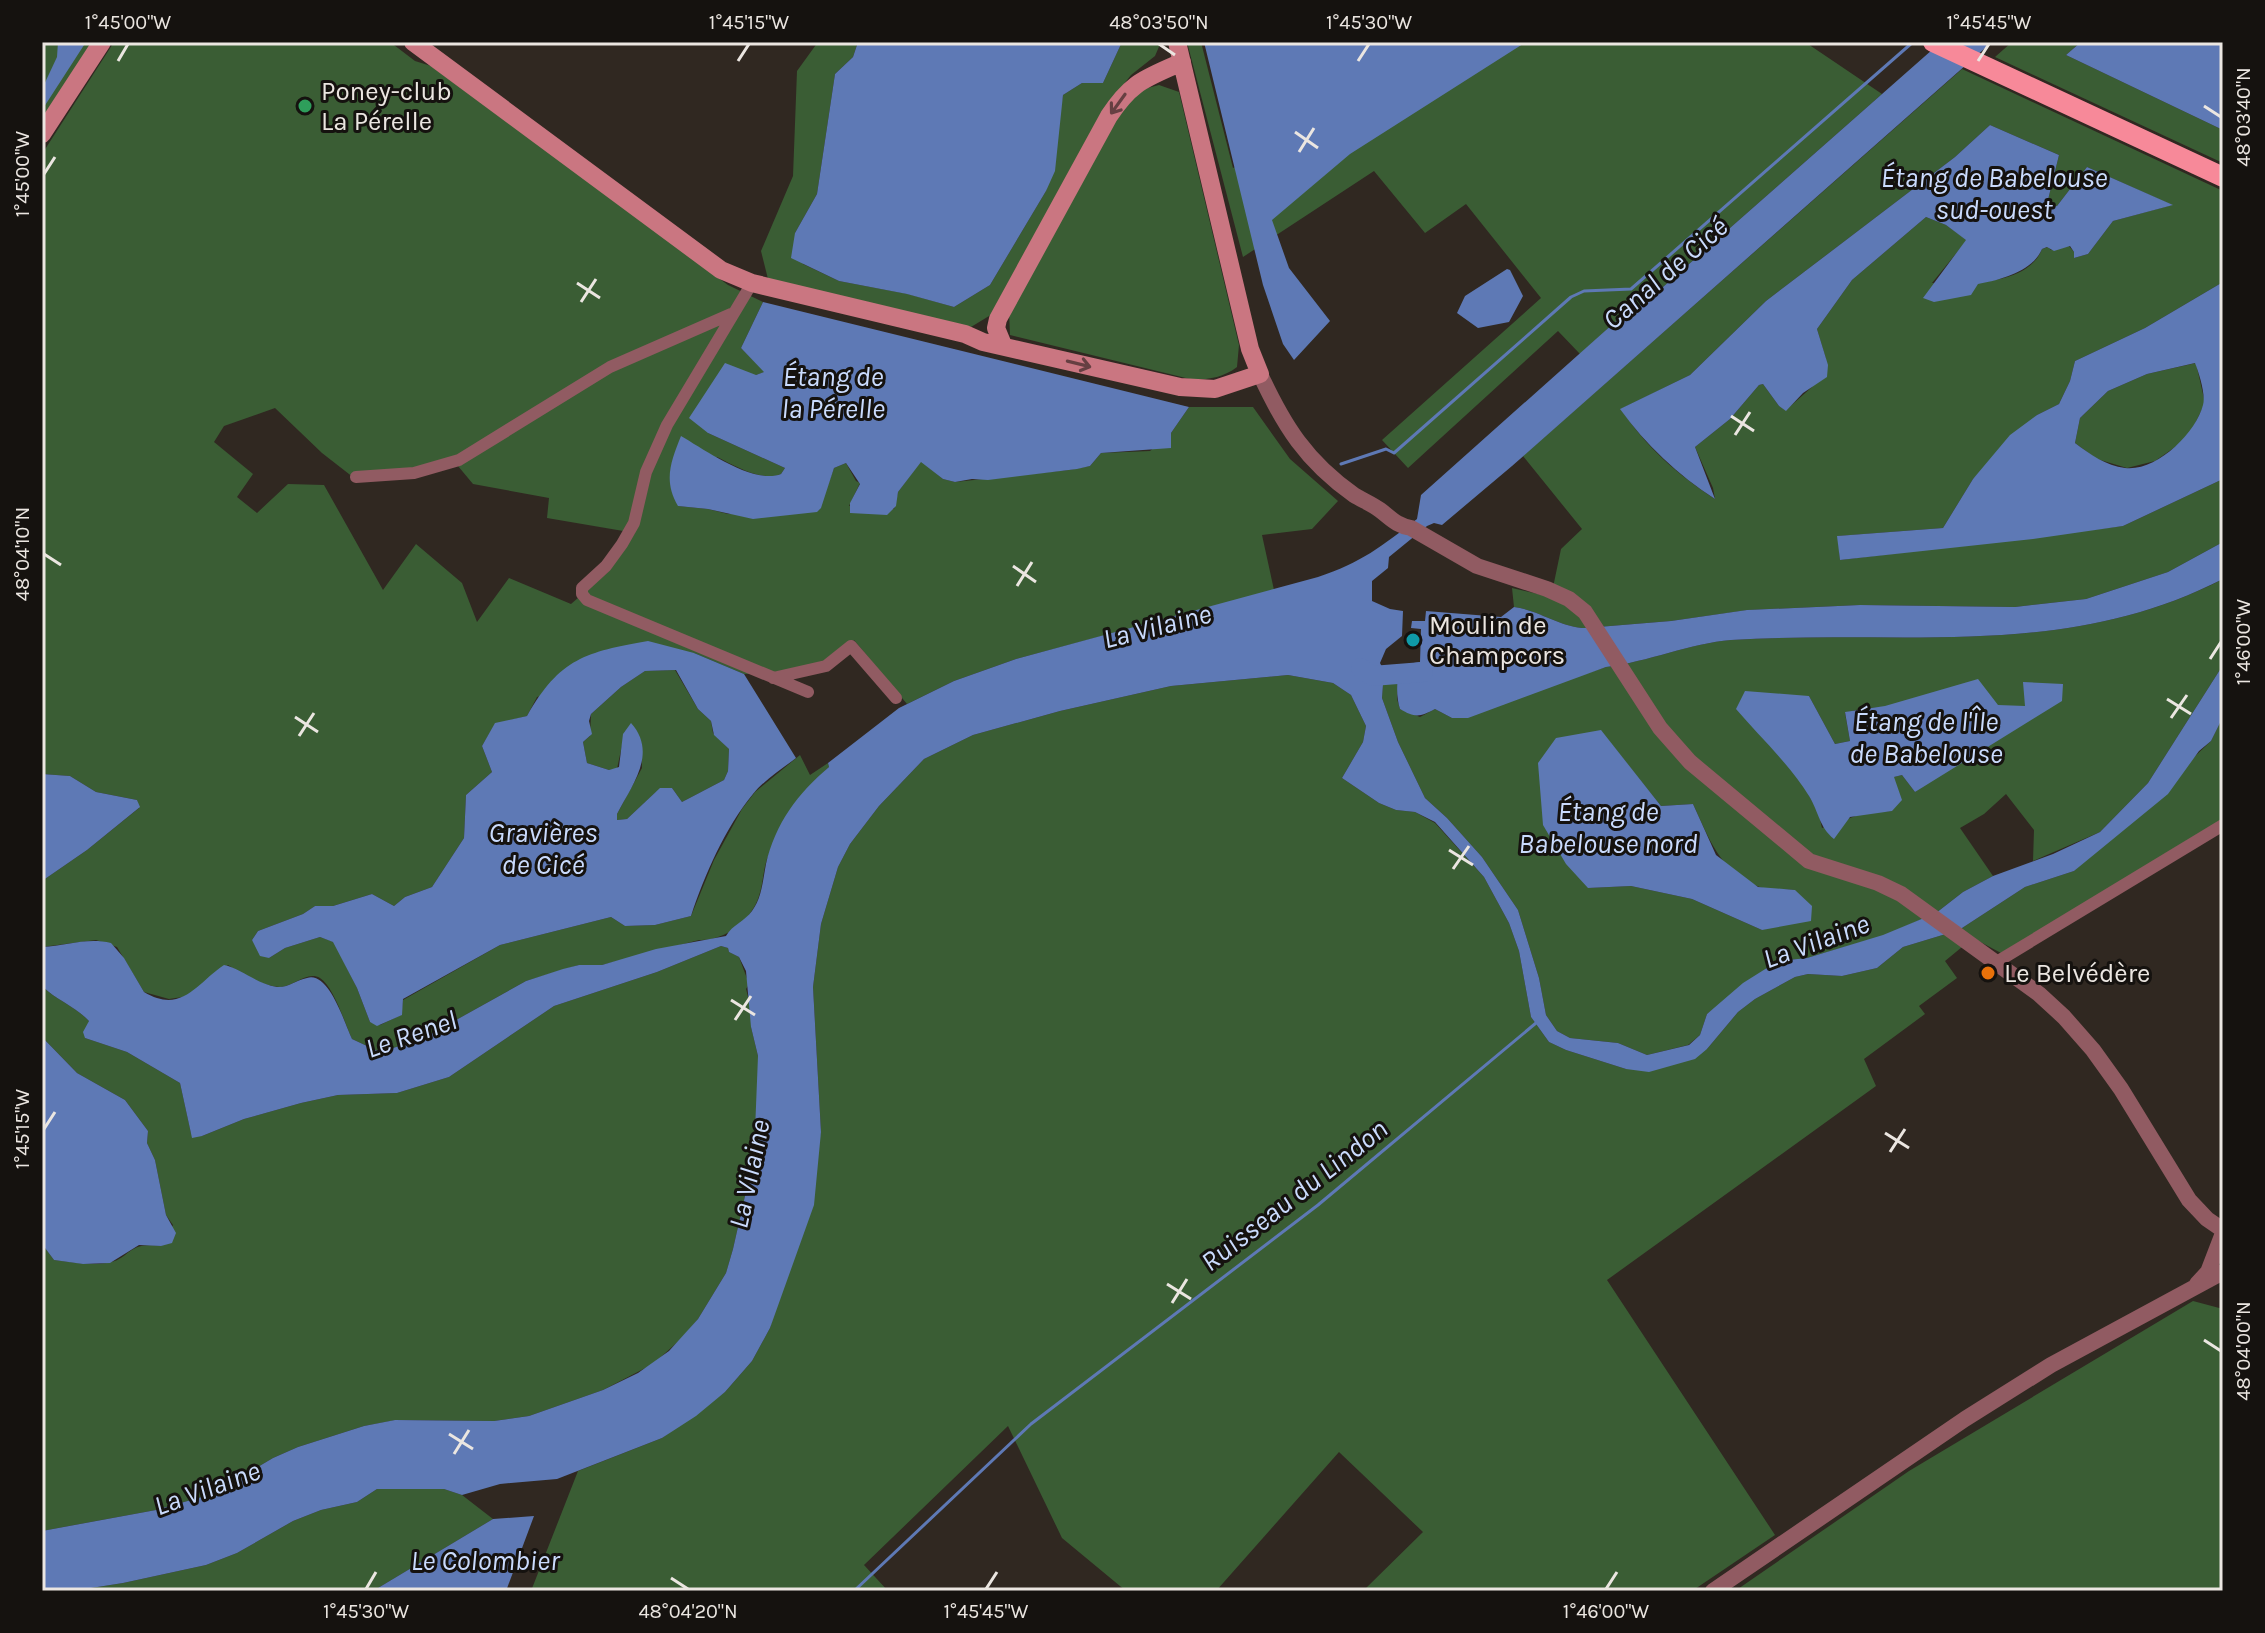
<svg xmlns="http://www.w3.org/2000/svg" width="2265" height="1633" viewBox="0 0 2265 1633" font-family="Karla,sans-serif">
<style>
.green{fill:#3a5d34;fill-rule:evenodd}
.water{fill:#5e79b5;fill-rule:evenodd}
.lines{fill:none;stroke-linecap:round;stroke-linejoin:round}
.stream{stroke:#5e79b5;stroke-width:3}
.river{stroke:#5e79b5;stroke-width:20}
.minor{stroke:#915b62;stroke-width:12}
.tertiary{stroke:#915b62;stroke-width:16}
.secondary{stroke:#ca7681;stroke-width:18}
.primary{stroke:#f78999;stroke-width:20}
.oneway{stroke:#663f42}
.ticks{fill:none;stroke:#ebe6e1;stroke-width:3}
.leisure-dot{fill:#2e9e5b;stroke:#15120f;stroke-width:3}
.culture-dot{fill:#0f9aa8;stroke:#15120f;stroke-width:3}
.food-dot{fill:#e8710a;stroke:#15120f;stroke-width:3}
.labels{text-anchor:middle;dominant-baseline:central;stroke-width:6;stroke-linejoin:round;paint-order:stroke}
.poi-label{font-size:26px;fill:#ebe6e1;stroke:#15120f;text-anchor:start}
.water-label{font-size:28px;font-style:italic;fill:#cadbfd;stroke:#15120f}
.neatline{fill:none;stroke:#ebe6e1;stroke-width:3}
.ticks-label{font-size:20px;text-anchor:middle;fill:#ebe6e1}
</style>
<rect width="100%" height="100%" fill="#302821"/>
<path class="green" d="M42,42H95L42,123Z
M114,42H390L415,61L431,66L728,285L763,302L741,348L765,372L756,375L708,433L785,468L781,474C762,482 735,466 717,457L678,506L708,509L728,514L819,510L834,468L846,463L856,481L860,483L849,506L894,509L898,492L921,461L943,479L955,482L1069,470L1090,466L1101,453L1150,451L1171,433L1189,407H1253L1290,459L1338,501L1312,529L1262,535L1274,590L1016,659L954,681L907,704L854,640L823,663L770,673L744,674L694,653L537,697L527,716L495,724L482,746L492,772L466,795L464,838L432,887L405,897L394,906L372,894L333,906H315L303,914L258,931L252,940L269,958L285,948L320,937L334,942L357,988L370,1022L380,1025L401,1015L403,1000L500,945L611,917L625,926L655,925L691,916L714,860L742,809L755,792L800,755L810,775L828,763L829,767C799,793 782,822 767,859C763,871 763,884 759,896C751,921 725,941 699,940L602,965H579L526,981L422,1039L380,1052L352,1039C345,1024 334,987 320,978C307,970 292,988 279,987C260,985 243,975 228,965L189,996L169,999L144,992L117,947L96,940L42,947V881L87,850L139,808L137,800L96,792L70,776L42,774V154ZM275,408L322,453L358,481L458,466L473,484L549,498L547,518L635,533L608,572L571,604L509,578L477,622L462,583L416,544L383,590L324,485L288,484L257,513L237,497L253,474L214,442L224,426Z
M818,42H858L853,57L835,74L817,194L795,233L803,264L839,281L908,294L954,307L990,285L1046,191L1063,95L1082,83H1103L1122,42H1161L1155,56L1131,75L1105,108L994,313L971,327L768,279L761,251L793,176L797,71Z
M1187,42H1201L1233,168L1306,133L1453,42H1805L1882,94L1646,302L1615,322L1580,354L1558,331L1408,468L1382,440L1541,298L1466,204L1425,233L1374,171L1243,257Z
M2012,42H2081L2066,55L2223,130V163L1995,57Z
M1962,69L2223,191V282L2145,328L2075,361L2070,381L2059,404L2037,415L1973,479L1943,528L1838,536L1840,560L2123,526L2223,479V542L2168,572L2086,599L2015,607L1860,605L1748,610L1671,621L1586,628C1561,628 1539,610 1514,607L1512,588L1551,597L1561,549L1582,529L1523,456ZM1990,125L2059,155L2046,208L2057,206L2087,167L2172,205L2113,221L2088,254L2074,258V252L2069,246L2051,250L2048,247L2042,249C2028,286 1965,284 1932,283L1967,240L1946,225L1926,217L1852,280L1817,329L1826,359L1812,387L1786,410L1779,406L1763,384L1759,385L1730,419L1695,447L1713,488L1715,499C1678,475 1645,446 1621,409L1690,375L1766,301L1955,157Z
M1159,85L1179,92L1239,345L1237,367C1224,377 1211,379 1194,380L1010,335L1009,311L1114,120L1140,90Z
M2196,363L2205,403L2188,438L2155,461L2127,468L2097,459L2075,443L2080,418L2108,391L2147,374Z
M2223,579V665L2148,783L2100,832L2033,861L2034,830L2006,794L1984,814L1960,828L1993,876L1963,892L1936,913L1883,936L1807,958L1778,961L1707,1014L1700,1035L1688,1045L1647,1055L1618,1043L1570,1038L1557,1031L1546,1015L1539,978L1518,910L1482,857L1447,818L1425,798L1398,742L1382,698L1383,680H1398L1397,699L1400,709L1420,717L1435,709L1452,718L1606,667C1647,662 1692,643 1731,640C1903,629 2063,661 2223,579ZM1809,696L1835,744L1850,741L1845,713L1863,708L2025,706L1915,792L1902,775L1894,777L1892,811L1864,813L1822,828L1818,811L1808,794ZM1601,731L1661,806L1693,804C1709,838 1719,870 1757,886C1768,891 1784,889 1795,890L1762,930L1692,899L1631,886L1588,888Z
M675,670L698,709L711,721L713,733L729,749L728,771L724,780L682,802L672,788L656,792L627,819L617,820V814L642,768L641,741L625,731L617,769L609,770L587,763L583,742L590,736L591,714L621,687L645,671Z
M1288,675L1333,683L1351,695L1366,726L1363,742L1342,778L1379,803L1396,810L1415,812L1435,823L1484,877L1509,923L1519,951L1531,1017L1549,1042L1566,1050L1626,1069L1707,1049L1738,1012L1755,999L1795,977L1808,974L1842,976L1877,968L1903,947L1959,930L2025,887L2074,871L2211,741L2223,717V819C2148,862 2078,912 2001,953L1973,938L1945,961L1957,978L1919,1006L1925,1014L1864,1059L1876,1086L1607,1280L1775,1535L1692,1591H1363L1423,1532L1339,1452L1216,1591H1126L1062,1538L1008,1426L864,1565L888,1591H531L578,1471L662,1438L725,1392L752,1361L770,1328L821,1132L813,987L821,924L838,867L850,844L879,806L924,759L973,735L1060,711L1171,686Z
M721,946L728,948L729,952L739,957L749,984L746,989L751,1008V1027L758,1056L759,1084L754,1156L733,1249L726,1273L698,1319L682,1338L653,1364L603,1390L529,1416L494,1421L396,1420L364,1426L298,1447L273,1458L212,1494L156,1510L42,1531V1244L54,1260C71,1262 89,1266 107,1263C131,1259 126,1241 161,1246L173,1225L166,1215L155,1160L147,1143L148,1131L125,1100L77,1073L42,1037V986C56,1000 75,1006 89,1021L85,1038L127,1052L180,1083L191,1133L202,1136L244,1119L301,1103L338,1095L397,1093L449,1077L554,1006L657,972Z
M2193,1301L2223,1309V1591H1735L1909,1471Z
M377,1489H444L462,1495L493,1519L373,1591H72L123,1583L206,1565L237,1553L293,1521L321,1510L357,1502Z"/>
<path class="water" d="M58,42H86L42,110V89L57,57Z
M858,42H1122L1103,83H1082L1063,95L1055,171L1046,191L990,285L954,307L907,294L839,281L791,258L795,233L817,194L835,74L853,57Z
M1204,42H1526L1350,154L1272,220L1289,268L1330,321L1294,360L1283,344L1263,285Z
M1941,42H1992L1512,466L1442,525L1434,523L1427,526L1389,557L1388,568L1372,581V601L1390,609L1403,611L1402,636L1386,649L1380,663L1384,671L1382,698L1398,742L1425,798L1447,818L1482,857L1518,910L1539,978L1546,1015L1557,1031L1570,1038L1618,1043L1647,1055L1689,1045L1700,1035L1707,1014L1743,983L1778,961L1807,958L1883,935L1936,913L1963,892L1993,876L2053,854L2100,832L2148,783L2223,665V717L2211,741L2199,751L2168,794L2074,871L2025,887L1959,930L1903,947L1877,968L1842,976L1808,974L1795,977L1755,999L1738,1012L1707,1049L1695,1059L1649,1072L1626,1069L1566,1050L1549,1042L1531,1017L1519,951L1509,923L1484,877L1435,822L1415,812L1396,810L1379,803L1342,778L1363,742L1366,726L1351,695L1333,683L1288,675L1171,686L1060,711L973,735L924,759L879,806L850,844L838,867L821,924L813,987L821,1132L814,1205L770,1328L752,1361L725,1392L696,1416L662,1438L557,1479L500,1484L462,1495L444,1489H377L357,1502L321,1510L293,1521L237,1553L206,1565L123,1583L72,1591H42V1531L156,1510L212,1494L273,1458L298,1447L364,1426L395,1420L494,1421L529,1416L603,1390L638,1373L669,1351L698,1319L726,1273L733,1249L754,1156L758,1056L751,1027L746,971L739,957L729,952L728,948L721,946L657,972L554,1006L449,1077L397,1093L338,1095L301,1103L244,1119L202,1136L192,1138L180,1083L127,1052L85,1038L83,1032L89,1021C75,1006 56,1000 42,986V947C66,946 87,937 111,943L124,958L144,992C182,1015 198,982 224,965C242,969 257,984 277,987C288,988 296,980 307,978C329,971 344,1022 352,1039L380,1052L422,1039L526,981L563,969L579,965H602L656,949L726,936C732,925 745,921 752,911C762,898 763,879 766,864C775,824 798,793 829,767L828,763L899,708L954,681L1016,659L1318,577C1361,563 1382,546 1417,519L1421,495L1615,322L1646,302Z
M2081,42H2223V130L2066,55Z
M1990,125L2059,155L2046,208L2057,206L2087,167L2173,205L2113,221L2088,254L2074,258V252L2070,246L2054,251L2047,247L2042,249C2033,271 2001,280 1978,284L1971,295L1934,302L1923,298L1966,240L1946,225L1926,217L1852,280L1817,329L1828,365L1827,377L1803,393L1786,411L1779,406L1763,384L1759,385L1730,419L1695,447L1715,499C1678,475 1646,445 1620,409L1690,375L1766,301L1955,157Z
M1507,269L1510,270L1523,296L1509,322L1478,328L1457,313L1465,296Z
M2223,282V479L2123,526L2033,539L1840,560L1837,536L1943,528L1973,479L2010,435L2037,415L2059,404L2070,381L2075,361L2145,328ZM2195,363C2199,373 2206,395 2203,405C2196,433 2156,472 2125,468C2106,466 2090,454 2075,443L2080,418L2108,391L2147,374Z
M763,302L1189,407L1171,433V448L1101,453L1090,466L1077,469L988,480L972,479L955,482L943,479L921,462L898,492L896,506L887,515L850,513V503L860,484L846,463L834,468L821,508L817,512L753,519L708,509L678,506C663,481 671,461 681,436C705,450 754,485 781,474L785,468L708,433L689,418L725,363L756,375L764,372L741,348Z
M2223,542V579C2062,661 1903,629 1731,640C1692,643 1647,662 1606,667L1468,718H1452L1435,709C1420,717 1415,718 1400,709C1396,697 1396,678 1401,665L1420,662L1421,629L1411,628L1412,621H1425L1426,611L1501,617L1514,607C1539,610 1561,628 1586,628L1671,621L1747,610L1860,605L2015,607L2086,599L2168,572Z
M648,641L694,653L744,674L796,758C782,769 764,780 753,794C725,828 705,874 691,916L655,925L625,926L611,917L500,945L403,999L402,1015L377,1026L370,1022L357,988L333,942L320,937L285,948L269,958L260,956L252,940L258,931L303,914L315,906H333L372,894L394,906L405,897L432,887L464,838L466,795L492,772L482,746L495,723L527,716C560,658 586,652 648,641ZM676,670L698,709L711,721L714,735L729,749L728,771L724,780L682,802L672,788H660L627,819L617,820V814C632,785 658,753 631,723L623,734L619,767L609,770L587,763L583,742L592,734L589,721L591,714L621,687L645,671Z
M1978,679L1998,705L2025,706L2023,682L2063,684L2062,701L1915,792L1902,775L1894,777L1902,800L1892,811L1850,817L1834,839C1819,827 1819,812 1809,796C1790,765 1760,737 1736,709L1745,691L1809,696L1835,744L1850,741L1845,712L1885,706Z
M1601,730L1661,806L1693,804L1716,855L1758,887L1795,890L1812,906L1811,921L1762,930L1692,899L1631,886L1588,888L1566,864L1543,825L1538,763L1556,738Z
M42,774L70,776L96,792L137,800L140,807L87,850L42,881Z
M42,1037L77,1073L125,1100L148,1131L147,1143L155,1160L166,1215L176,1233L172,1243L161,1246L139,1245L110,1263L83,1264L54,1260L42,1244Z
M534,1516L506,1591H373L493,1519Z"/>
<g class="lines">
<path class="stream" d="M1341,464L1386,449L1394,453L1571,297L1584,291L1631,289L1913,42
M854,1591L1031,1424L1318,1205L1536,1023"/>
<path class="river" d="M1361,668L1372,676L1423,672"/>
<path class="minor" d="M752,283L667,425L646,472L634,523L622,544L606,566L582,588V594L587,600L808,692
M356,477L414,473L459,460L610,367L731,314
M773,678L826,666L851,646L896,698
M1995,963L2223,825"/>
<path class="tertiary" d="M1260,374C1284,426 1306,461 1354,495C1362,500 1372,504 1380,510C1392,519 1396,525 1411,528L1477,566L1547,589L1569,599L1585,612L1660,728L1690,762L1809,861L1878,883L1901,894L2039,994L2064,1017L2093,1050L2121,1089L2189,1200L2207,1219L2223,1230
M2197,1284L2208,1272L2223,1233
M1713,1591L1965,1419L2051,1365L2223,1272"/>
<path class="secondary" d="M413,42L721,270L752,283L965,334L983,342L1180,387L1215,389L1260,374L1250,349L1177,42
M42,134L102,42
M1003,345L996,328L998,319L1109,116C1132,81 1145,79 1182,62"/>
<path class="primary" d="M1933,42L2223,177"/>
</g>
<defs><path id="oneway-shaft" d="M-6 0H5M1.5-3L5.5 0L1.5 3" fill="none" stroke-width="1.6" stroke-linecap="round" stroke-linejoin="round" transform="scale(2)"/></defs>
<g class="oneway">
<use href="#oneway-shaft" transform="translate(1118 104) rotate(126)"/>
<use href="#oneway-shaft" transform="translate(1079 364) rotate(14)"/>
</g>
<path class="ticks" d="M1159,44L1175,55M118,61L128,44M738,61L749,44M1358,61L1369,44M1978,61L1989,44M2204,106L2221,117M1295,132L1318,148M1299,152L1314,128M44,174L55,157M577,283L600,298M581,302L596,279M1731,416L1754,431M1735,435L1750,412M44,554L61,565M1013,566L1036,582M1017,586L1032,562M2210,659L2221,642M2167,699L2191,714M295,717L318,732M2171,718L2187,695M299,736L314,713M1449,850L1473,865M1453,869L1469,846M731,1000L755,1015M735,1020L751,996M44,1129L55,1112M1885,1133L1909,1148M1890,1152L1905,1129M1167,1284L1191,1299M1172,1303L1187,1279M2204,1340L2221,1351M449,1434L473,1449M454,1454L469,1430M671,1578L688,1589M366,1589L376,1572M986,1589L997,1572M1606,1589L1617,1572"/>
<circle class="leisure-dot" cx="305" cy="106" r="8"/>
<circle class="culture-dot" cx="1413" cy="640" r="8"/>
<circle class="food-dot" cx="1988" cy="973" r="8"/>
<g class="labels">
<g class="poi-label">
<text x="321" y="91">Poney-club<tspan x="321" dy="30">La Pérelle</tspan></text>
<text x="1429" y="625">Moulin de<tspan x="1429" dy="30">Champcors</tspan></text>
<text x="2004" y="973">Le Belvédère</text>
</g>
<g class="water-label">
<text x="1994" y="177">Étang de Babelouse<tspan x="1994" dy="32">sud-ouest</tspan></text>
<text transform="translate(1665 273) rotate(-41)">Canal de Cicé</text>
<text x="833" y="376">Étang de<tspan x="833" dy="32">la Pérelle</tspan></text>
<text transform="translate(1157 626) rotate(-14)">La Vilaine</text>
<text x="1926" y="721">Étang de l'Île<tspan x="1926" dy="32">de Babelouse</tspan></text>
<text x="1608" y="811">Étang de<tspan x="1608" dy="32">Babelouse nord</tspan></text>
<text x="543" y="832">Gravières<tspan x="543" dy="32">de Cicé</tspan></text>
<text transform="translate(1816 941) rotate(-20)">La Vilaine</text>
<text transform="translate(411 1034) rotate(-19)">Le Renel</text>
<text transform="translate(749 1174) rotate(-78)">La Vilaine</text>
<text transform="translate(1294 1195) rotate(-38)">Ruisseau du Lindon</text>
<text transform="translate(207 1488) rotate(-20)">La Vilaine</text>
<text x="485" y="1560">Le Colombier</text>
</g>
</g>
<rect width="2265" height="1633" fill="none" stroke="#15120f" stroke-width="88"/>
<rect x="44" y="44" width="2177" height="1545" class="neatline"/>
<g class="ticks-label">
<text x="128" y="29">1°45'00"W</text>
<text x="749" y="29">1°45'15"W</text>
<text x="1159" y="29">48°03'50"N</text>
<text x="1369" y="29">1°45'30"W</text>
<text x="1989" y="29">1°45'45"W</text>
<text transform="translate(2243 117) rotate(-90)" y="7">48°03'40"N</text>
<text transform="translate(22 174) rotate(-90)" y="7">1°45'00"W</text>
<text transform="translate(22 554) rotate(-90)" y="7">48°04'10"N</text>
<text transform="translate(2243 642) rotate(-90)" y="7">1°46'00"W</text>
<text transform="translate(22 1129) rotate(-90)" y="7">1°45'15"W</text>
<text transform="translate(2243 1351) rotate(-90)" y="7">48°04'00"N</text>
<text x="366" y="1618">1°45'30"W</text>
<text x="688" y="1618">48°04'20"N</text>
<text x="986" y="1618">1°45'45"W</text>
<text x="1606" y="1618">1°46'00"W</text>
</g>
</svg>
